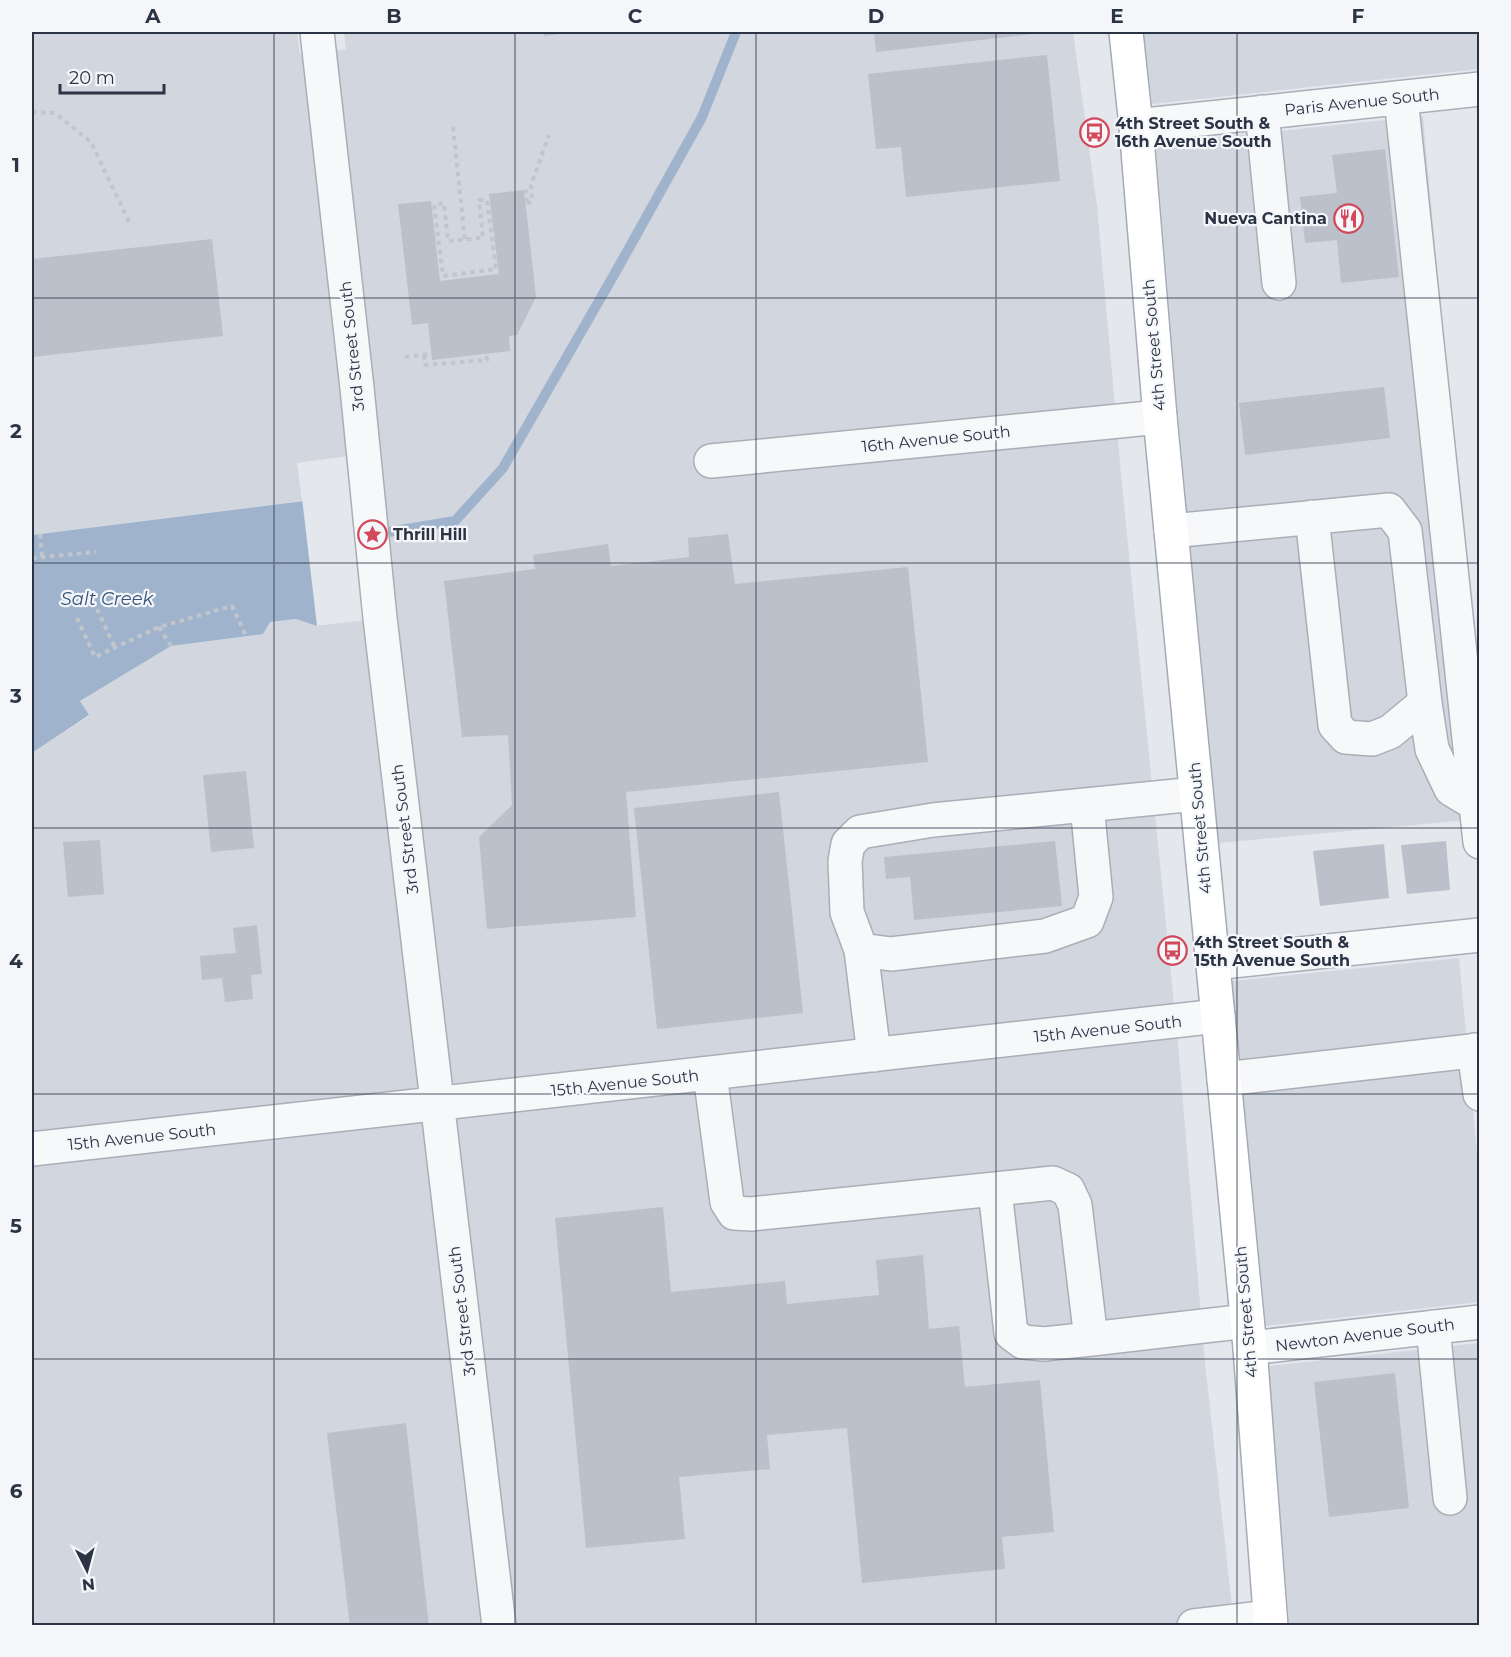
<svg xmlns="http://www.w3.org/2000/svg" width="1511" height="1657" viewBox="0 0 1511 1657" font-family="Montserrat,sans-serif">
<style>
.built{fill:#d2d6de}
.water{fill:#9fb4cc}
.pier{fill:#e4e7ec}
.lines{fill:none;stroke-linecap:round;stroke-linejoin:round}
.stream{stroke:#9fb4cc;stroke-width:10}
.building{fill:#bbc0ca}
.minor-casing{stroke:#a9aeb7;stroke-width:36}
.major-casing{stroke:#a3abb8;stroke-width:36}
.path{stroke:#c2c5cb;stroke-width:4;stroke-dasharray:4.5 4.5;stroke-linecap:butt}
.minor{stroke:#f7f8fa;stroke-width:33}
.major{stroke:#fff;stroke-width:33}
.grid{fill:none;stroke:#2b3445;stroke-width:1.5;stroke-opacity:0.55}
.labels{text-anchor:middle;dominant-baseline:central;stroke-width:4.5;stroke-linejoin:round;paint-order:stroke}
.street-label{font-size:16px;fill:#2b3445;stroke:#f4f6f9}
.poi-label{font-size:16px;font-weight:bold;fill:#2b3445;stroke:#f4f6f9;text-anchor:start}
.water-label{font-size:18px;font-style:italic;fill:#34527a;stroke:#f4f6f9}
.neatline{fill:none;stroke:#2b3445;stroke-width:2}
.grid-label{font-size:20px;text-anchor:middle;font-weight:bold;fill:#2b3445}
</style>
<rect width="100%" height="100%" fill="#e4e7ec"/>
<path class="built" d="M32,32H297L300,54L346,49L344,32H1073L1097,206L1122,485L1178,1044L1205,1363L1234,1625L32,1626V753L89,716L80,701L171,646L263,634L269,622L296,619L317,626L380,619L363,454L297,463L302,501L32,535Z
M1144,32H1479V69L1152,104Z
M1423,116L1479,732V819L1219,843L1178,415L1156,144Z
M1459,958L1479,1175V1302L1266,1326L1232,981Z
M1479,1343V1625H1289L1269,1366Z"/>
<path class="water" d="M368,493L380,618L317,626L296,619L270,622L263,634L171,646L80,701L89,715L32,753V535Z"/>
<path class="pier" d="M367,490L383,618L317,626L302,498Z"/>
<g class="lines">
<path class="stream" d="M376,534L455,521L503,468L619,266L702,117L736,32"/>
</g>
<path class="building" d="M543,32H570V33L544,36Z
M874,32H1041V33L876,52Z
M1047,55L1060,181L906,197L901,147L876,149L868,74Z
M1385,149L1399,277L1341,283L1337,240L1305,243L1300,197L1337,193L1332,155Z
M524,190L536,297L517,335L509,336L510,351L432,360L428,323L412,325L398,204L431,201L440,281L499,274L489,194Z
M212,239L223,336L32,357V259Z
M1384,387L1390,438L1245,455L1239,403Z
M728,534L735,584L908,567L928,762L626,792L636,917L487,929L479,837L512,805L508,735L462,737L444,581L535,569L533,555L608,544L611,566L689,557L688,538Z
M246,771L254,848L211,852L203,775Z
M779,792L803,1013L657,1029L634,808Z
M100,840L104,894L68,897L63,842Z
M1055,841L1062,906L914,920L910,877L886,879L884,857Z
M1446,841L1450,890L1407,894L1401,845Z
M1384,844L1389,898L1320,906L1313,851Z
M257,925L262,974L251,975L253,999L225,1002L222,978L202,980L200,956L236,953L233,928Z
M663,1207L671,1292L785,1281L787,1304L879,1295L876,1260L923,1255L929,1329L959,1326L965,1387L1040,1380L1054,1532L1002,1537L1005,1569L862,1583L847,1428L767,1435L770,1469L679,1477L685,1539L586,1548L555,1218Z
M1395,1373L1409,1508L1329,1517L1314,1382Z
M406,1423L429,1626H350L327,1433Z"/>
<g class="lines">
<defs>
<path id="minor" d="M317,32L357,388L380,618L499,1626
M1401,98L1480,842
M1262,112L1279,283
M1136,126L1480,89
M711,461L1160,417
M1312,517L1335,725L1346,737L1372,739L1390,732L1425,703
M1171,531L1389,510L1405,531L1425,703L1432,749L1451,789L1476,804
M1087,805L1096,897L1087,921L1045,936L891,954L861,950L847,912L845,861L848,844L860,832L933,820L1196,794
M861,950L874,1055
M1213,963L1480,935
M1474,1050L1480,1094
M710,1074L727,1202L734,1213L751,1214L1053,1183L1068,1190L1075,1205L1091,1339L1044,1344L1023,1342L1011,1333L995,1190
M1224,1079L1480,1050
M32,1149L1218,1016
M1433,1327L1450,1498
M1091,1339L1247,1321
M1250,1348L1480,1322
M1194,1626L1270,1617"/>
<path id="major" d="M1126,32L1136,126L1160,417L1250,1348L1271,1626"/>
</defs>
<use href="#minor" class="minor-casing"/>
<use href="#major" class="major-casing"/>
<path class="path" d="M32,112L55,113L91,142L131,226
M453,127L465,240
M524,192L526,191L527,203
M479,200H487L496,269L443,276L434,205L444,203L448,241L483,238Z
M527,203L532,202L531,185L549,135
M424,355L425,365L487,360L486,354
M405,357L432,354
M40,534L42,557
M32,558L96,552
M97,609L115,648
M77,618L95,657L159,627L232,606L246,636
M159,627L171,646"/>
<use href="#minor" class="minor"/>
<use href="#major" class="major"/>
</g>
<path class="grid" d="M274,32V1626M515,32V1626M756,32V1626M996,32V1626M1237,32V1626M32,298H1480M32,563H1480M32,828H1480M32,1094H1480M32,1359H1480"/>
<defs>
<symbol id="bus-ring" viewBox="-11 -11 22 22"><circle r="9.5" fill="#f4f6f9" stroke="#d1495b" stroke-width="1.5"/><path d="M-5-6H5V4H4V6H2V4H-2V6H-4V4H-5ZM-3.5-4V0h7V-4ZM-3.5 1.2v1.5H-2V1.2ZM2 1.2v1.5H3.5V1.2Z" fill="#d1495b"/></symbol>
<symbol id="restaurant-ring" viewBox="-11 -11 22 22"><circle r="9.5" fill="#f4f6f9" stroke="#d1495b" stroke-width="1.5"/><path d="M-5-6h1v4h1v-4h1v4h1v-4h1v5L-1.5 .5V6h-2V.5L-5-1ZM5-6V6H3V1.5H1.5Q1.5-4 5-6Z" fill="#d1495b"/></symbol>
<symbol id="sight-ring" viewBox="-11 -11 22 22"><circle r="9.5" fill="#f4f6f9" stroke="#d1495b" stroke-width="1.5"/><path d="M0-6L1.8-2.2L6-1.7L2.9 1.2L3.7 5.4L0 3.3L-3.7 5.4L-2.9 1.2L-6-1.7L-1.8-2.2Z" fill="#d1495b"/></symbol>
</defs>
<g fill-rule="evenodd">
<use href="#bus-ring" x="1078" y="116" width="33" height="33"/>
<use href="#restaurant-ring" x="1332" y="202" width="33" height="33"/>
<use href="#sight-ring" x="356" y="518" width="33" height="33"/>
<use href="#bus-ring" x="1156" y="934" width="33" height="33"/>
</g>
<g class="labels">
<g class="street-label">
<text transform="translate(1362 102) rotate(-6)">Paris Avenue South</text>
<text transform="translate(1154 345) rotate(-95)">4th Street South</text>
<text transform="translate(352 346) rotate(-96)">3rd Street South</text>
<text transform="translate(936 439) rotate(-6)">16th Avenue South</text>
<text transform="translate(1200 828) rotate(-95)">4th Street South</text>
<text transform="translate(405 829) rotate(-97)">3rd Street South</text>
<text transform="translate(1108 1029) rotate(-6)">15th Avenue South</text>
<text transform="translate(625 1083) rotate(-6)">15th Avenue South</text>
<text transform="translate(142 1137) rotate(-6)">15th Avenue South</text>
<text transform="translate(462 1311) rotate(-97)">3rd Street South</text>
<text transform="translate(1246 1312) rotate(-95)">4th Street South</text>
<text transform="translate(1365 1335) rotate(-7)">Newton Avenue South</text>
</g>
<g class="poi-label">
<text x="1115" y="123">4th Street South &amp;<tspan x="1115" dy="18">16th Avenue South</tspan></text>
<text x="1327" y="218" text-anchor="end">Nueva Cantina</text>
<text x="393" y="534">Thrill Hill</text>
<text x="1194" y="942">4th Street South &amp;<tspan x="1194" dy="18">15th Avenue South</tspan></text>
</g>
<g class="water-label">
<text x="107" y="599">Salt Creek</text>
</g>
</g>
<rect width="1511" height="1657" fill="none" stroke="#f4f6f9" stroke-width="66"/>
<g transform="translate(87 1570) rotate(174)" stroke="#f4f6f9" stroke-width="4.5" paint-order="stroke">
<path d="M0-4.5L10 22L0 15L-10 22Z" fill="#2b3445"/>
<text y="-9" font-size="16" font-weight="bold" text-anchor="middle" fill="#2b3445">N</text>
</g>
<path d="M60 84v9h104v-9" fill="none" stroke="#2b3445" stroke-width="3"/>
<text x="69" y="84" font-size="18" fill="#2b3445" stroke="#f4f6f9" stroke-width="4.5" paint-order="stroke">20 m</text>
<rect x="33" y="33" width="1445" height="1591" class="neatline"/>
<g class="grid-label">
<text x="153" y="23">A</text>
<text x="394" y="23">B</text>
<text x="635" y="23">C</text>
<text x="876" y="23">D</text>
<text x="1117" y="23">E</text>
<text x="1358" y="23">F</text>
<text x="16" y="172">1</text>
<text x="16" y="438">2</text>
<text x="16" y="703">3</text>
<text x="16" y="968">4</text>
<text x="16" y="1233">5</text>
<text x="16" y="1498">6</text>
</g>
</svg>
